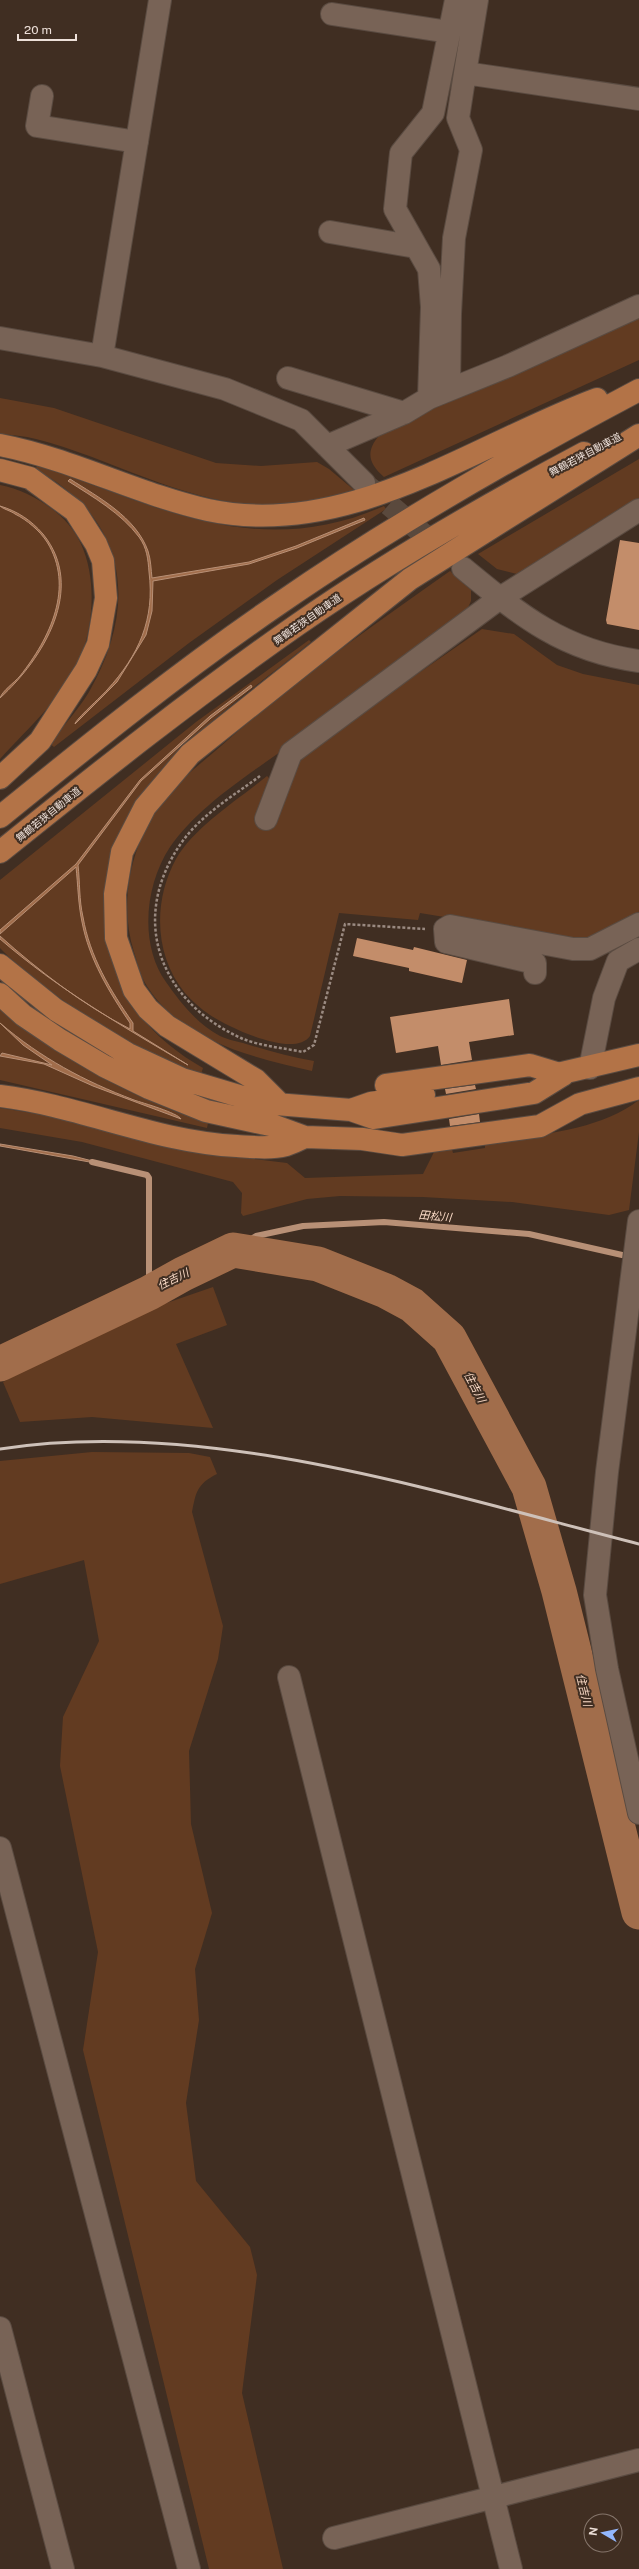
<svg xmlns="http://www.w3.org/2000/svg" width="639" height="2569" viewBox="0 0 639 2569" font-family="'Public Sans','Noto Sans JP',sans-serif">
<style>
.green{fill:#623b21}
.water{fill:#a16d4b;stroke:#b89076}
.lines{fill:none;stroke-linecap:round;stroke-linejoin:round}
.stream{stroke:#b89076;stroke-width:6}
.river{stroke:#a16d4b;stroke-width:35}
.building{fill:#c38d6a}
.minor-tunnel{stroke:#5a493d;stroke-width:22;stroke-dasharray:22 11;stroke-linecap:butt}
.minor-casing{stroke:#5a4b41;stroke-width:24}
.highway-casing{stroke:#5a4b41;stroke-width:24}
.path{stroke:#9a8a81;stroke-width:2.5;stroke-dasharray:3 2;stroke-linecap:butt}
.minor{stroke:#786356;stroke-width:22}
.highway{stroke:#b37347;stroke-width:22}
.rail{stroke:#cec1b9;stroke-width:3}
.labels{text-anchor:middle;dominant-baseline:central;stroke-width:4;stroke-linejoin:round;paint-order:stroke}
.street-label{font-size:10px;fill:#ede0d9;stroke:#402e22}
.water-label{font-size:11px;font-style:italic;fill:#fadac6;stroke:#402e22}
</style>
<rect width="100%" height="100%" fill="#402e22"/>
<path class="green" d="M639,316V360L384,477C366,461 366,449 383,431Z
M0,398L54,408L216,463L261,466L317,462L329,469L354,490C327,497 299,505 271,505C187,506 115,459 36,439C24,436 12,435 0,434Z
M639,459V500L517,574L497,569L478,554Z
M38,465C156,506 258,562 384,506L386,509L277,580L189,643L54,747L49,743C63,727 78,710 89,692C139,605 128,519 35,469Z
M0,485C31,491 68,514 81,544C96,577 94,620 82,654C66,695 29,727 0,759Z
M450,571L471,590V601L465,614C411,656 358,696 303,736C259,768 201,802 170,847C145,885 139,944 166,982C180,1002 197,1024 220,1036C226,1039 235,1041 243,1043C266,1050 289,1057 314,1061L312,1071C251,1057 177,1040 144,981C139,972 137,961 134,952C117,898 133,835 170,792C185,775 204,761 221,746C292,682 372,626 450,571Z
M482,629L514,634L557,665L583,674L639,685V916L591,941L420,913L418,920L339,913L310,1036C294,1059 228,1027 210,1015C201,1009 192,1001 185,993C154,955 153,901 176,859C194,827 239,799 267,776L271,780L298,757Z
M309,640L311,642C237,703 120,777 106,879C103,898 107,917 109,936C115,997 152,1039 203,1068L201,1074C122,1044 73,1012 9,957L0,948V880L196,722Z
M0,1008C61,1060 132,1098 208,1123L207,1128L0,1080Z
M639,1100V1132L629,1210L609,1215L512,1202L423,1197L340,1196L307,1199L243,1216L241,1213L242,1193L233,1182L82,1142L0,1128V1108L45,1115L180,1150L287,1163L305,1178L423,1174L436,1148L451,1146L453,1153L485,1148V1141C534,1136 599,1131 639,1100Z
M213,1287L227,1325L176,1344L213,1428L92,1417L20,1422L3,1382L126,1317Z
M92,1452L189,1453L210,1457L217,1474C197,1484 196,1492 192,1512L223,1626L218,1659L189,1751L191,1824L212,1913L195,1969L199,2020L186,2103L196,2181L250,2247L257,2275L242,2393L283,2569H209L83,2050L98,1952L60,1766L63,1717L99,1641L84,1560L0,1584V1461Z"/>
<path class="water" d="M70,479C98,497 136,517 148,551C151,560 151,570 152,578L249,562L296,546L364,518L365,520L297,548L249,564L153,581L152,611L146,635L117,682L75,724C75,720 102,696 107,690C139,655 155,619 149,572C148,559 147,548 139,537C121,513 93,497 68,481Z
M0,506C17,511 31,520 43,534C87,588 43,659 0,698C3,690 14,683 20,676C50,638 75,587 47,542C40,531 27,520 15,514C11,511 3,509 0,506Z
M251,685L252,687L211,718L141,781L78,865C80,882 79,900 83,917C90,957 110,990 133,1023V1031L188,1065C122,1026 58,989 0,939V936C39,971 83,1005 130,1029V1023C109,992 89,959 82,922C78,903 78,885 76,867L0,934V930L76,864L140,780L210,716Z
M0,1023C41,1058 84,1081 134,1100C143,1103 178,1113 181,1119L93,1086L44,1064L0,1056L2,1053L52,1065L23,1045Z
M0,1144L73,1156L112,1166L0,1146Z"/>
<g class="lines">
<path class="stream" d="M92,1162L147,1175L149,1178V1293
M233,1250L256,1236L303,1226L384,1222L529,1234L631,1257"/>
<path class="river" d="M0,1364L149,1293L183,1274L233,1250L318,1264L386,1291L412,1305L449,1338L529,1487L559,1591L639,1912"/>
</g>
<path class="building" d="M620,540L639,543V630L607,624L606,620Z
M357,938L413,950L414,947L467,960L462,983L409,971V968L353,956Z
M509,999L514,1035L469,1042L472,1060L441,1065L438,1046L396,1053L390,1017Z
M475,1085L476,1089L446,1094L445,1089Z
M479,1114L480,1122L450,1126L449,1119Z"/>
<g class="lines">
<path class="minor-tunnel" d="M364,483L444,552"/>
<defs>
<path id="minor" d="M477,0L465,73L639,99
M332,14L449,32
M42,96L37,126L137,142
M330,232L416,247
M0,338L102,356L225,389L301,420L364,483
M102,356L160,0
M288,378L404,413
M449,390L450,314L454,238L471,150L458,118L465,73
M429,398L432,307L429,269L395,209L401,153L433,113L456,0
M327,446L404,413L429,398L508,366L639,306
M463,568C520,615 563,651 639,661
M266,819L291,753L500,598L639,510
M535,973V963L446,942L445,929L450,926L573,949H590L639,924
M590,1068L604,998L618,961L639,949
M639,1221L607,1472L595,1595L607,1669L639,1813
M289,1677L511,2569
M0,1848L189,2569
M0,2328L63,2569
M334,2538L639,2460"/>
<path id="highway" d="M0,445C72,459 137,494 208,510C348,540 473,445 597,399
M0,470L30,478L75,511L96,544L103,561L106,598L98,644L86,670L40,741L0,778
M0,817C91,743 183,669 280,603C394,524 516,455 639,390
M0,852C97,774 195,696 297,625C389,561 486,505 584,453
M0,965L56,1010L128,1054L182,1079L263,1103L351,1110L374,1118L534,1093L563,1075
M0,994L23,1015L60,1040L104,1066L149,1088L206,1111L275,1126L305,1137L362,1139L402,1145L540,1126L580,1104L639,1088
M549,1076L639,1055
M386,1085L530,1065L563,1075
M0,1096C81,1106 156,1142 237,1146C253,1147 270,1149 286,1145C292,1143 299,1140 305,1137
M279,1103L256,1080L167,1026L148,1009L134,990L116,938L115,894L122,852L145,807L190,754L410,579L639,435
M351,1110L371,1103L424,1095"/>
</defs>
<use href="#minor" class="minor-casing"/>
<use href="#highway" class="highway-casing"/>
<path class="path" d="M260,776C233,796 201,815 182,842C128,918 159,1001 241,1038C259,1046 284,1048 303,1052L314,1045L345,924L425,929"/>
<use href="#minor" class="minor"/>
<use href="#highway" class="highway"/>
<path class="rail" d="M0,1449C206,1417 440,1493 639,1544"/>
</g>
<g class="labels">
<g class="street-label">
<text transform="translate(585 454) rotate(-28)">舞鶴若狭自動車道</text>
<text transform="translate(307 619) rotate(-35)">舞鶴若狭自動車道</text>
<text transform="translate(48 814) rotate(-39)">舞鶴若狭自動車道</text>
</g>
<g class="water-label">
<text transform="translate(435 1216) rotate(5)">田松川</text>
<text transform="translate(173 1279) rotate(-26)">住吉川</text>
<text transform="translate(475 1387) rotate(62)">住吉川</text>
<text transform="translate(584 1690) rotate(76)">住吉川</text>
</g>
</g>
<g transform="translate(603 2533) rotate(279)"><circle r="19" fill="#402e22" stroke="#85756b"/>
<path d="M0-3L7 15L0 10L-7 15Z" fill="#93b7fd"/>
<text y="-6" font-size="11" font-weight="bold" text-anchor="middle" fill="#ede0d9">N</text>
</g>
<path d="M18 34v6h58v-6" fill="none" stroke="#ede0d9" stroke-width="2"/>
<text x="24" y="34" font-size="12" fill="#ede0d9" stroke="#402e22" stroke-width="3" paint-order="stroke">20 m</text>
</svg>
